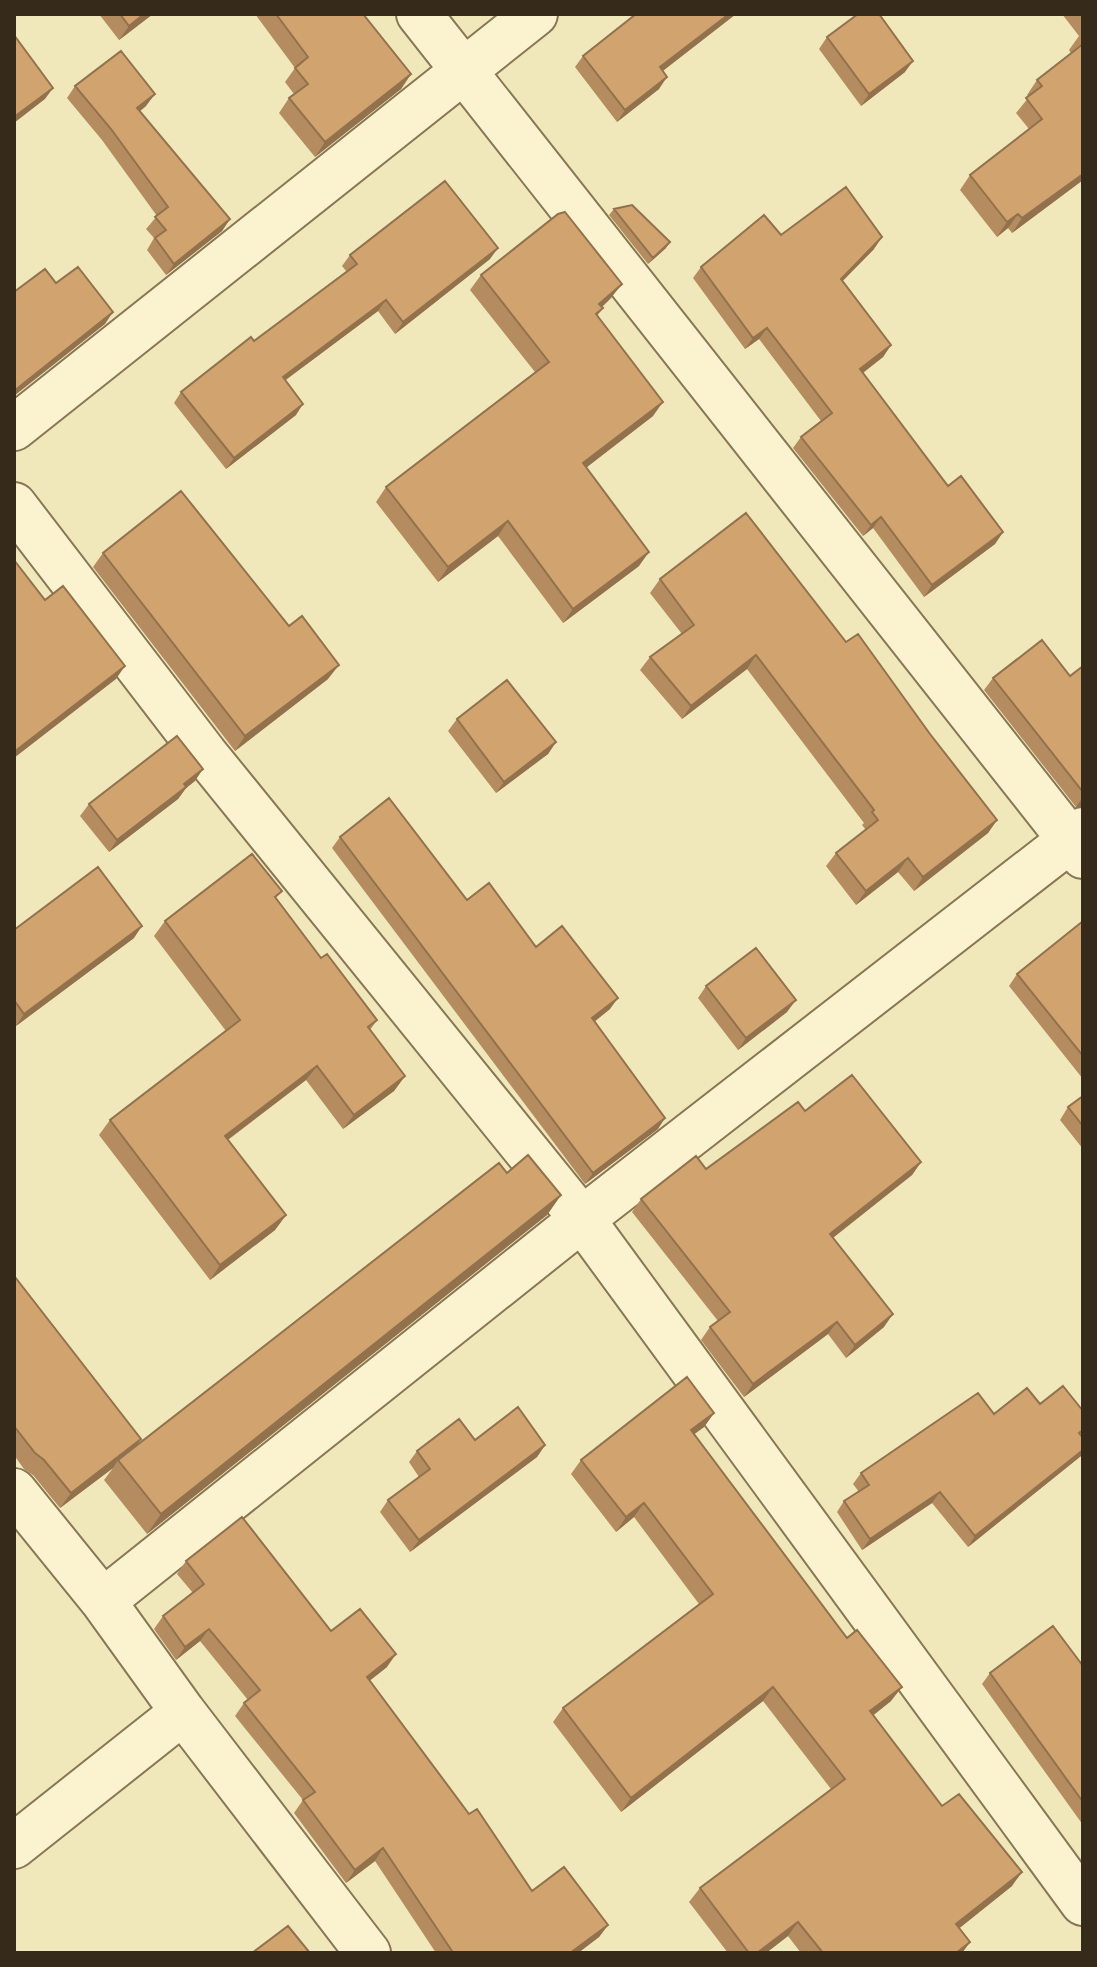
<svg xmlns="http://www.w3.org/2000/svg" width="1097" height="1967" viewBox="0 0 1097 1967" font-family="Georgia,serif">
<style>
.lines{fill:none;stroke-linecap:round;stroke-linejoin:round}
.street-casing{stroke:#887654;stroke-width:48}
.street{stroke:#fbf3cf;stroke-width:44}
.wall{fill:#b48c5f}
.shaded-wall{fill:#92724d}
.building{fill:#d1a36e;stroke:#92724d;stroke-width:2}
</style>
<rect width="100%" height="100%" fill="#f0e7bb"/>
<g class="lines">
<defs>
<path id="street" d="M419,14L1083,856
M14,428L535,14
M14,505L205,754L582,1219L1083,1903
M14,1491L103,1601L183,1712L368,1953
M103,1601L582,1219L1083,830
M14,1846L183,1712"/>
</defs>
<use href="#street" class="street-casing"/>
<use href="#street" class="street"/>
</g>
<path class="wall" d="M99,14H153L119,40Z
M255,14H363L411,74L401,89L315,157L279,113L289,98L294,94L285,82L295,68Z
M636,14H736L663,71L659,89L617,122L575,67L583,56Z
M1062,14H1083V180L1012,233L1008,228L997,237L960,190L970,175L1029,129L1016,113L1029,97L1027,95L1037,80L1071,53L1069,50L1079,36Z
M827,37L905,72L861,106L819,49Z
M75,86L146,106L140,111L230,219L222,231L166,275L147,250L154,238L146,229L157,216L102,140L67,98Z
M614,209L666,248L648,264L609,215Z
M781,235L874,249L842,281L891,345L883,357L863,373L948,486L1003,532L995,544L924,597L873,528L863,536L793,448L801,437L821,421L759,339L745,349L693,278L701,267Z
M350,255L490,259L395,334L378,311L285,380L296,415L226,469L174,403L181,392L254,341L347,272L342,266Z
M481,275L611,298L602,307L603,308L597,316L653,416L586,467L639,566L563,623L498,536L438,582L376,502L386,487L535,372L470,290Z
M103,553L289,626L328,679L235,751L93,567Z
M660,579L846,642L930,734L997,820L988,833L914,891L898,872L856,905L826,866L836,853L866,830L862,825L864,823L747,669L682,719L640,670L650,657L682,634L650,593Z
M1083,666V807H1076L984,690L993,678L1070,676Z
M457,719L556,742L548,754L496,793L448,731Z
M195,781L186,788L178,799L109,852L80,816L89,804Z
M340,837L536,947L610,1009L594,1022L658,1129L585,1184L332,848Z
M276,899L321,958L377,1020L370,1030L405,1076L394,1091L343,1129L306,1080L228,1140L286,1215L275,1230L210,1280L99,1135L110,1120L226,1031L154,936L165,921Z
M1083,921V1079L1009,986L1017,974Z
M14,930L134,938L16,1026L14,1023Z
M706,986L787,1012L738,1050L698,998Z
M1083,1096V1149L1060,1120L1068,1107Z
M921,1162L912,1175L833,1238L884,1327L846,1358L828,1334L744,1397L701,1340L710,1327L718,1321L632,1212L641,1199L706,1169Z
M507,1173L561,1195L547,1215L147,1534L104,1480L113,1468L60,1508L33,1475L24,1469L14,1455V1278L141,1439L136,1446Z
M1040,1404L1083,1411V1434L1081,1436V1456L968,1547L932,1503L862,1550L837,1512L844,1501L859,1492L853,1484L861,1473L994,1414Z
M714,1413L704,1427L694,1434L891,1701L873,1715L942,1806L1012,1886L959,1928L970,1942L962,1953H801L788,1936L766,1953H728L689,1902L700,1888L831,1789L763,1701L621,1812L553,1722L563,1708L699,1604L634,1517L616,1532L571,1474L581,1460Z
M475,1440L545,1445L537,1457L410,1552L380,1512L388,1500L419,1477L409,1462L417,1451Z
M186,1561L331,1631L387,1667L369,1681L469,1814L532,1891L608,1925L599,1937L578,1953H436L375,1861L346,1883L294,1813L303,1800L235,1716L244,1703L248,1700L200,1641L176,1660L154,1629L163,1616L193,1593L177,1574Z
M1083,1666V1825L982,1684L990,1673Z"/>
<path class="shaded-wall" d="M144,14H153L119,40L129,26Z
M729,14H736L652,79L660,67Z
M913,61L905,72L861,106L869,94Z
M411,74L401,89L315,157L325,142Z
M667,77L659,89L617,122L625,110Z
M53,88L45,99L14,123V117Z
M155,94L146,106L129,120L137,108Z
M1083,174V180L1012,233L1022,218Z
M1018,214L1008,228L997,237L1007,222Z
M230,219L222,231L166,275L174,264Z
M882,237L874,249L833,291L841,279Z
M670,242L666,248L648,264L653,258Z
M498,248L490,259L395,334L403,322Z
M622,284L611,298L589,319L599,304Z
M386,300L378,311L275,388L283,377Z
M113,312L105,324L14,396V391Z
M767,328L759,339L745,349L753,338Z
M891,345L883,357L852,381L860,369Z
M663,402L653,416L573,478L583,463Z
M303,404L296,415L226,469L234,458Z
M881,517L873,528L863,536L871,525Z
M508,521L498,536L438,582L448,567Z
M1003,532L995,544L924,597L932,585Z
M649,552L639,566L563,623L573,609Z
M756,655L747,669L682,719L691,706Z
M339,665L328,679L235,751L245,736Z
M125,666L116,679L14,758V752Z
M556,742L548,754L496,793L504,782Z
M203,769L195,781L186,788L178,799L109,852L117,840Z
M1083,797V807H1076Z
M997,820L988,833L914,891L923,877Z
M908,858L898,872L856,905L866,891Z
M142,926L134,938L16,1026L24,1014Z
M618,998L610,1009L585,1029L592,1018Z
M796,1000L787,1012L738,1050L746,1038Z
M317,1066L306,1080L214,1150L225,1136Z
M405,1076L394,1091L343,1129L354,1115Z
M665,1118L658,1129L585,1184L593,1173Z
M921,1162L912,1175L821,1247L830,1234Z
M561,1195L547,1215L147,1534L161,1514Z
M286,1215L275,1230L210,1280L220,1265Z
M893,1314L884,1327L846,1358L855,1345Z
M837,1322L828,1334L744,1397L753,1384Z
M714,1413L704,1427L681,1444L691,1430Z
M141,1439L130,1454L118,1460L113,1468L60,1508L71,1493Z
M545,1445L537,1457L410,1552L419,1540Z
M1083,1450V1453L1081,1456L968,1547L975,1536Z
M940,1492L932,1503L862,1550L870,1539Z
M644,1503L634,1517L616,1532L626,1517Z
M209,1629L200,1641L176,1660L185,1647Z
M396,1654L387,1667L358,1690L367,1677Z
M773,1687L763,1701L621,1812L631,1798Z
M902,1687L891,1701L860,1726L870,1711Z
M383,1848L375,1861L346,1883L355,1870Z
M1022,1872L1012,1886L946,1939L956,1924Z
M798,1922L788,1936L766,1953H757Z
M608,1925L599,1937L578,1953H570Z
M970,1942L962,1953H956Z"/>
<path class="building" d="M120,14H144L129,26Z
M276,14H363L411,74L325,142L289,98L308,84L295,68L308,57Z
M636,14H729L660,67L667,77L625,110L583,56Z
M858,14H879L913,61L869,94L827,37Z
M14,35L53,88L14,117Z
M1083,44V174L1022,218L1018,214L1007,222L970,175L1042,119L1026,98L1042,86L1037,80Z
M121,51L155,94L137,108L230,219L174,264L155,238L166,230L155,217L168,207L111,129L75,86Z
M445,181L498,248L403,322L386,300L283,377L303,404L234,458L181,392L251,337L254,341L357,264L350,255Z
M846,187L882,237L841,279L891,345L860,369L948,486L961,476L1003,532L932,585L881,517L871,525L801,437L832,413L767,328L753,338L701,267L764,215L781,235Z
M632,205L670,242L653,258L614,209Z
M565,212L622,284L599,304L603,308L596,314L663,402L583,463L649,552L573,609L508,521L448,567L386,487L549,362L481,275L558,214Z
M78,267L113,312L14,391V292L45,269L56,283Z
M181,491L289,626L302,616L339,665L245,736L103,553Z
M746,513L846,642L858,634L930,734L997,820L923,877L908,858L866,891L836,853L878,820L872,812L874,810L756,655L691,706L650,657L694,625L660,579Z
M14,560L45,600L63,586L125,666L14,752Z
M1042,640L1070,676L1083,666V792L993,678Z
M507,680L556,742L504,782L457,719Z
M177,736L203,769L184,784L186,787L117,840L89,804Z
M389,798L467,900L489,883L536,947L562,926L618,998L592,1018L665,1118L593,1173L340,837Z
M252,854L282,891L275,897L321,958L327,954L377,1020L368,1027L405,1076L354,1115L317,1066L225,1136L286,1215L220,1265L110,1120L240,1020L165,921Z
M98,867L142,926L24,1014L14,1000V930Z
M1083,921V1056L1017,974Z
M756,948L796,1000L746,1038L706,986Z
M852,1075L921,1162L830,1234L893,1314L855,1345L837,1322L753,1384L710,1327L730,1312L641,1199L696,1156L706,1169L798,1102L805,1111Z
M1083,1096V1126L1068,1107Z
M528,1155L561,1195L161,1514L118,1460L499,1163L507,1173Z
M15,1277L141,1439L71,1493L44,1460L35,1453L14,1426V1278Z
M687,1377L714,1413L691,1430L847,1638L857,1630L902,1687L870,1711L942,1806L959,1794L1022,1872L956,1924L970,1942L956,1953H823L798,1922L757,1953H749L700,1888L845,1779L773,1687L631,1798L563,1708L713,1594L644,1503L626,1517L581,1460Z
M1063,1386L1083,1411V1430L1079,1433L1083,1438V1450L975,1536L940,1492L870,1539L844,1501L869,1485L861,1473L978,1393L994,1414L1027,1388L1040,1404Z
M518,1407L545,1445L419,1540L388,1500L430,1469L417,1451L459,1419L475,1440Z
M242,1517L331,1631L360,1609L396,1654L367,1677L469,1814L477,1809L532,1891L564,1867L608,1925L570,1953H450L452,1951L383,1848L355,1870L303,1800L315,1792L244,1703L260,1690L209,1629L185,1647L163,1616L204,1584L186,1561Z
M1053,1626L1083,1666V1802L990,1673Z
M288,1926L310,1953H252Z"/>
<rect width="1097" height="1967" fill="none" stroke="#362b1a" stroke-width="32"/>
</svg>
